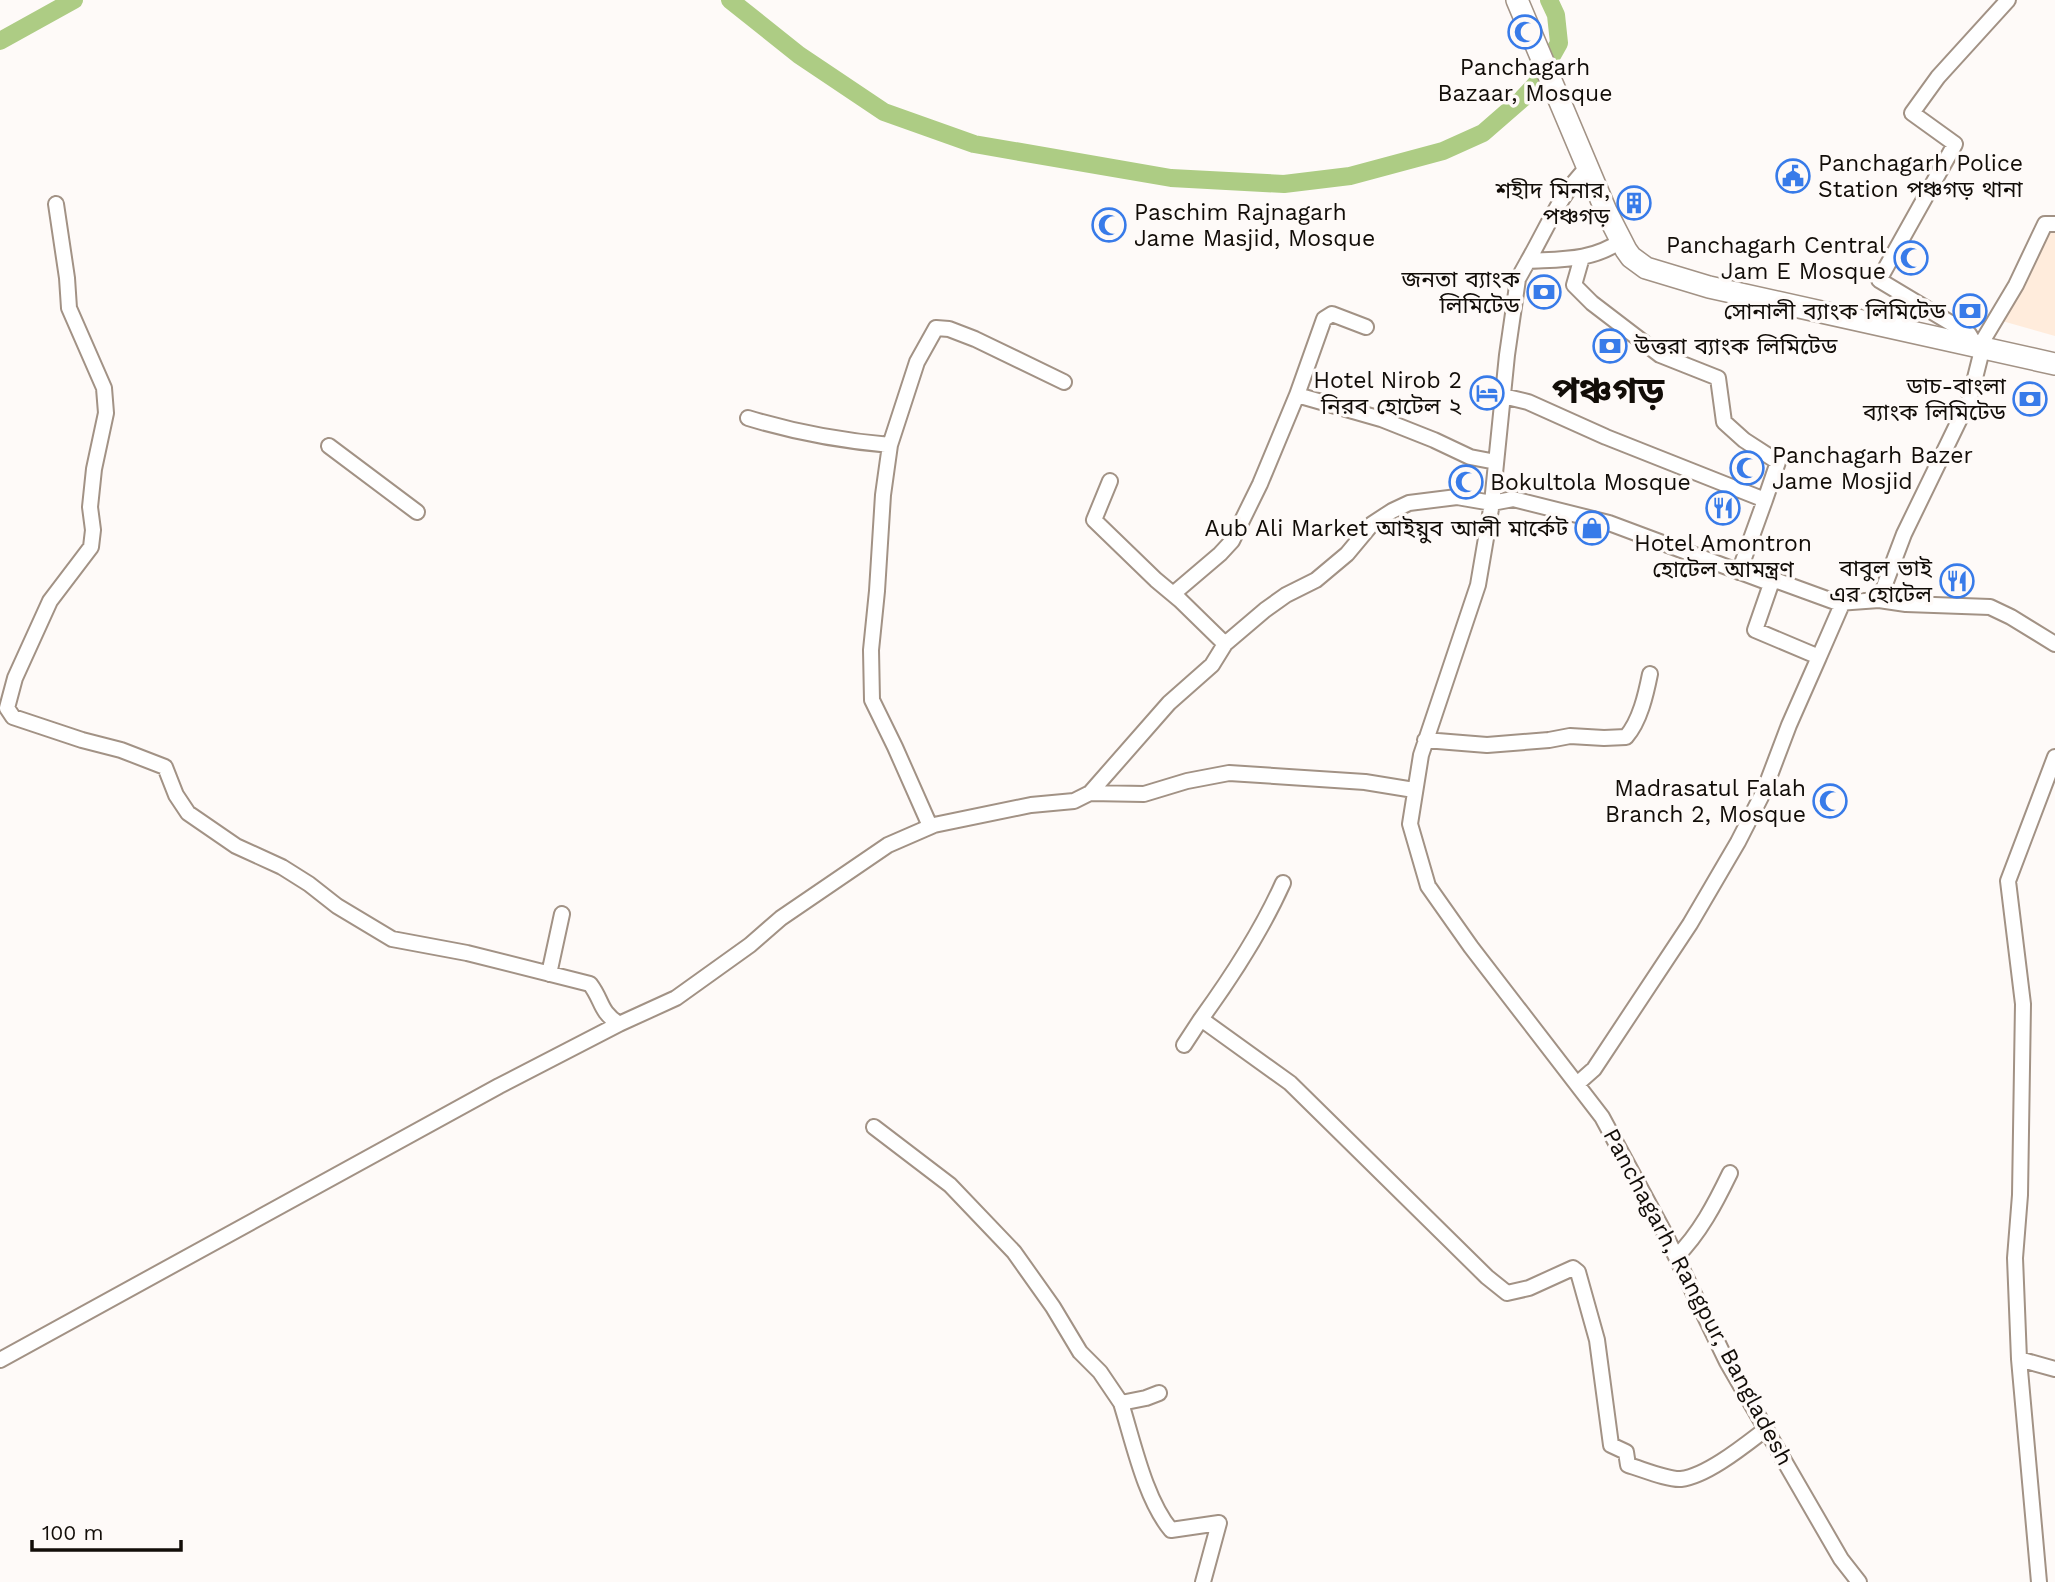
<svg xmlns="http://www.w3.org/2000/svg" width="2055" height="1582" viewBox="0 0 2055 1582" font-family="'Work Sans','Noto Sans Bengali',sans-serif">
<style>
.built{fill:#ffecdc}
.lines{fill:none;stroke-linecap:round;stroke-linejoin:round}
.river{stroke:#adcc84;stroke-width:18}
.minor-casing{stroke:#a29285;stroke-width:18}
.highway-casing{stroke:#a29285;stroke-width:24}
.minor{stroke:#fff;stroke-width:14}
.highway{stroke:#fff;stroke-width:21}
.labels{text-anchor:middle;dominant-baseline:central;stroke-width:7;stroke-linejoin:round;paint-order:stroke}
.poi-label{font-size:23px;fill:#120d08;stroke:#fefaf8;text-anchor:end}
.street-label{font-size:23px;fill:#120d08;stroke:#fefaf8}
.town-label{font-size:37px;font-weight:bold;fill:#120d08;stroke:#fefaf8}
</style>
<rect width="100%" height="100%" fill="#fefaf8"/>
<path class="built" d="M2052,227L2055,228V336L2002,321Z"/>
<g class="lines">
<path class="river" d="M730,0L799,55L884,112L974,144L1171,178L1284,184L1350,176L1443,151L1483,133L1522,99L1536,84L1559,43L1556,15L1549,0
M0,41L74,0"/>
<defs>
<path id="minor" d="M56,204L67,278L69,308L104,388L106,413L94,469L90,507L93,530L91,547L50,601L15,678L7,708L13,717L82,740L121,750L165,767L176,795L188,813L236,846L282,867L309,884L337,906L392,939L467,953L590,984C603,1001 599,1011 619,1024L676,998L750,945L781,918L888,845L934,825L1031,805L1074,801L1090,793L1169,703L1212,665L1225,644
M1621,241C1591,261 1563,259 1528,261L1518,279L1507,355L1492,503L1478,585L1421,755L1410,824L1428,886L1471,947L1602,1117L1664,1232L1727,1362L1841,1559L1859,1582
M1582,257L1574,285L1592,303L1660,355L1718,378L1724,422L1744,440L1778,462L1765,500
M1528,261C1547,228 1560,194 1587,168
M1979,347L2016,285L2045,224H2055
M1297,395L1324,319L1332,314L1366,327
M1503,396L1528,402L1606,437L1765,500L1739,572
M748,418C794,432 842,441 890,445
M329,446L417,512
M1110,481L1094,520L1156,580L1180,600L1225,644L1265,610L1286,595L1316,580L1347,554L1372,524L1392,511L1409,503L1457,497L1492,503L1513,499L1609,523L1767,582L1775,580L1838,603L1879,600L1904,534L1970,398L1981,354L1969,334L1879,280L1955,144L1912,113L1938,77L2008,0
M1772,581L1755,630L1819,657L1843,602
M1173,594L1220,554L1232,541L1260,484L1297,395L1381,419L1434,440L1470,457L1496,462
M1879,600L1906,604L1990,607L2011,617L2055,644
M1425,740L1487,745L1549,740L1570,736L1604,738L1626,737C1640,721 1646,694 1650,674
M1090,793L1144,794L1187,781L1229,773L1365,782L1414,790
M930,826L895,747L872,700L871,650L877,591L883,495L890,445L917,362L936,328L949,329L975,339L1064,382
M549,974L562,914
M1201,1019C1233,975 1261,932 1283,883
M1184,1045L1201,1019L1290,1083L1487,1277L1507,1293L1529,1288L1573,1268L1578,1272L1597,1340L1611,1445L1626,1452L1628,1465C1642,1469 1668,1480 1681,1479C1707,1476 1745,1445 1766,1429
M1577,1084L1594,1069L1690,924L1738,842L1764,791L1789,725L1819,657
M874,1127L950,1185L1014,1252L1053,1307L1080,1352L1100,1372L1121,1403
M1676,1257C1700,1233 1715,1204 1730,1173
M2019,1359L2015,1258L2020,1195L2023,1004L2008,881L2055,757
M0,1360L499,1086L619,1024
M1159,1393L1146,1398L1121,1403C1133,1441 1145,1499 1171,1530L1219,1523L1203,1582
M2039,1582L2019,1359L2055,1369"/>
<path id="highway" d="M1517,0L1606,211L1626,250L1631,257L1646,268L1709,287L2055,364"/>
</defs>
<use href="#minor" class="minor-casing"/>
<use href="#highway" class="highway-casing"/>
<use href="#minor" class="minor"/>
<use href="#highway" class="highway"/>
</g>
<defs>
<symbol id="mosque-ring" viewBox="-11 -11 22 22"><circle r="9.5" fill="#fefaf8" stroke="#387be9" stroke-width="1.5"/><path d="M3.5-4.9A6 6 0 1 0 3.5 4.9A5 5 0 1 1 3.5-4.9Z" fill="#387be9"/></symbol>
<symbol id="civic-ring" viewBox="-11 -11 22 22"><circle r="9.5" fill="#fefaf8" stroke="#387be9" stroke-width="1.5"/><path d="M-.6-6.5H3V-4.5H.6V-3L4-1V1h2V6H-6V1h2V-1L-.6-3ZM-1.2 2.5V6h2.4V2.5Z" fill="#387be9"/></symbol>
<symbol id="building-ring" viewBox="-11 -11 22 22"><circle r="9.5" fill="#fefaf8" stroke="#387be9" stroke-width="1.5"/><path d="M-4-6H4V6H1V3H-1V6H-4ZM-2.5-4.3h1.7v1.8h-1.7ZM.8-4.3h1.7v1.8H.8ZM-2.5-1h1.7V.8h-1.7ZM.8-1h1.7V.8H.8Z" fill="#387be9"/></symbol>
<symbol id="bank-ring" viewBox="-11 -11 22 22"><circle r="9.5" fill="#fefaf8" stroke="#387be9" stroke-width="1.5"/><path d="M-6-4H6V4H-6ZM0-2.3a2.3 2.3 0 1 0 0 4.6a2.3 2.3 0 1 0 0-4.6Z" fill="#387be9"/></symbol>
<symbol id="hotel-ring" viewBox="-11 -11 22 22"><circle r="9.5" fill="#fefaf8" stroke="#387be9" stroke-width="1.5"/><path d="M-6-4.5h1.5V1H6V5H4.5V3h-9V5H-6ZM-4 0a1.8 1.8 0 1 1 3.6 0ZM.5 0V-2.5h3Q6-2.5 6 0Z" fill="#387be9"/></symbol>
<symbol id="restaurant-ring" viewBox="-11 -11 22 22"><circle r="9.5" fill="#fefaf8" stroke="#387be9" stroke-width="1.5"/><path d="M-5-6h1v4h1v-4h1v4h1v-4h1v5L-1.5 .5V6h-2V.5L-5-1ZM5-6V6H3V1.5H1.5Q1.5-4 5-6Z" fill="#387be9"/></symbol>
<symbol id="shop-ring" viewBox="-11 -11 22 22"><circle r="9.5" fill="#fefaf8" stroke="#387be9" stroke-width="1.5"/><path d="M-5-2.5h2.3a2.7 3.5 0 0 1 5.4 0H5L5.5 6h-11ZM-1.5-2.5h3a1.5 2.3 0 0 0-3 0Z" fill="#387be9"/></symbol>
</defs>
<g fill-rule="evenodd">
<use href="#mosque-ring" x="1506" y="13" width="38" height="38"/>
<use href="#civic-ring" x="1774" y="157" width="38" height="38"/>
<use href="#building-ring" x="1615" y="184" width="38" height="38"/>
<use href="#mosque-ring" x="1090" y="206" width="38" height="38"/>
<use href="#mosque-ring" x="1892" y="239" width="38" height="38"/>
<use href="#bank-ring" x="1525" y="273" width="38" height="38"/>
<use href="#bank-ring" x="1951" y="292" width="38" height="38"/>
<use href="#bank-ring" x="1591" y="327" width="38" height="38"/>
<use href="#hotel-ring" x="1468" y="374" width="38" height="38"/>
<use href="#bank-ring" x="2011" y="380" width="38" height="38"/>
<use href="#mosque-ring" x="1728" y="449" width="38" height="38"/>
<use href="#mosque-ring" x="1447" y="463" width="38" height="38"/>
<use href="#restaurant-ring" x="1704" y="489" width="38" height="38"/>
<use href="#shop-ring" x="1573" y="509" width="38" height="38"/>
<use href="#restaurant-ring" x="1938" y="562" width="38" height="38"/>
<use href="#mosque-ring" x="1811" y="782" width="38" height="38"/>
</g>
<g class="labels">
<g class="poi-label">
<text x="1525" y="67" text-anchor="middle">Panchagarh<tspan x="1525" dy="26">Bazaar, Mosque</tspan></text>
<text x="1818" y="163" text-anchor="start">Panchagarh Police<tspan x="1818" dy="26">Station পঞ্চগড় থানা</tspan></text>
<text x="1610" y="190">শহীদ মিনার,<tspan x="1610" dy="26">পঞ্চগড়</tspan></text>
<text x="1134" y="212" text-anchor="start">Paschim Rajnagarh<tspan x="1134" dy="26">Jame Masjid, Mosque</tspan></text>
<text x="1886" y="245">Panchagarh Central<tspan x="1886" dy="26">Jam E Mosque</tspan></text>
<text x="1520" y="279">জনতা ব্যাংক<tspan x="1520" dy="26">লিমিটেড</tspan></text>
<text x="1946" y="311">সোনালী ব্যাংক লিমিটেড</text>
<text x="1634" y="346" text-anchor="start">উত্তরা ব্যাংক লিমিটেড</text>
<text x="1462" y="380">Hotel Nirob 2<tspan x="1462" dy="26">নিরব হোটেল ২</tspan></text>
<text x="2006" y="386">ডাচ-বাংলা<tspan x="2006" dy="26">ব্যাংক লিমিটেড</tspan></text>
<text x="1772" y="455" text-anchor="start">Panchagarh Bazer<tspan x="1772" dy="26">Jame Mosjid</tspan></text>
<text x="1490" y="482" text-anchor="start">Bokultola Mosque</text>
<text x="1568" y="528">Aub Ali Market আইয়ুব আলী মার্কেট</text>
<text x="1723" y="543" text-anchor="middle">Hotel Amontron<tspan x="1723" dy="26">হোটেল আমন্ত্রণ</tspan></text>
<text x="1932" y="568">বাবুল ভাই<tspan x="1932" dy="26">এর হোটেল</tspan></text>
<text x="1806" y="788">Madrasatul Falah<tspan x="1806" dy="26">Branch 2, Mosque</tspan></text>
</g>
<g class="street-label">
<text transform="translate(1698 1297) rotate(62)">Panchagarh, Rangpur, Bangladesh</text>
</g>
<g class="town-label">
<text x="1608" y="390">পঞ্চগড়</text>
</g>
</g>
<path d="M32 1540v10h149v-10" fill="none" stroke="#120d08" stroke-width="3.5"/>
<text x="42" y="1540" font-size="21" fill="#120d08" stroke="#fefaf8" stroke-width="5" paint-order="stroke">100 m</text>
</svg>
